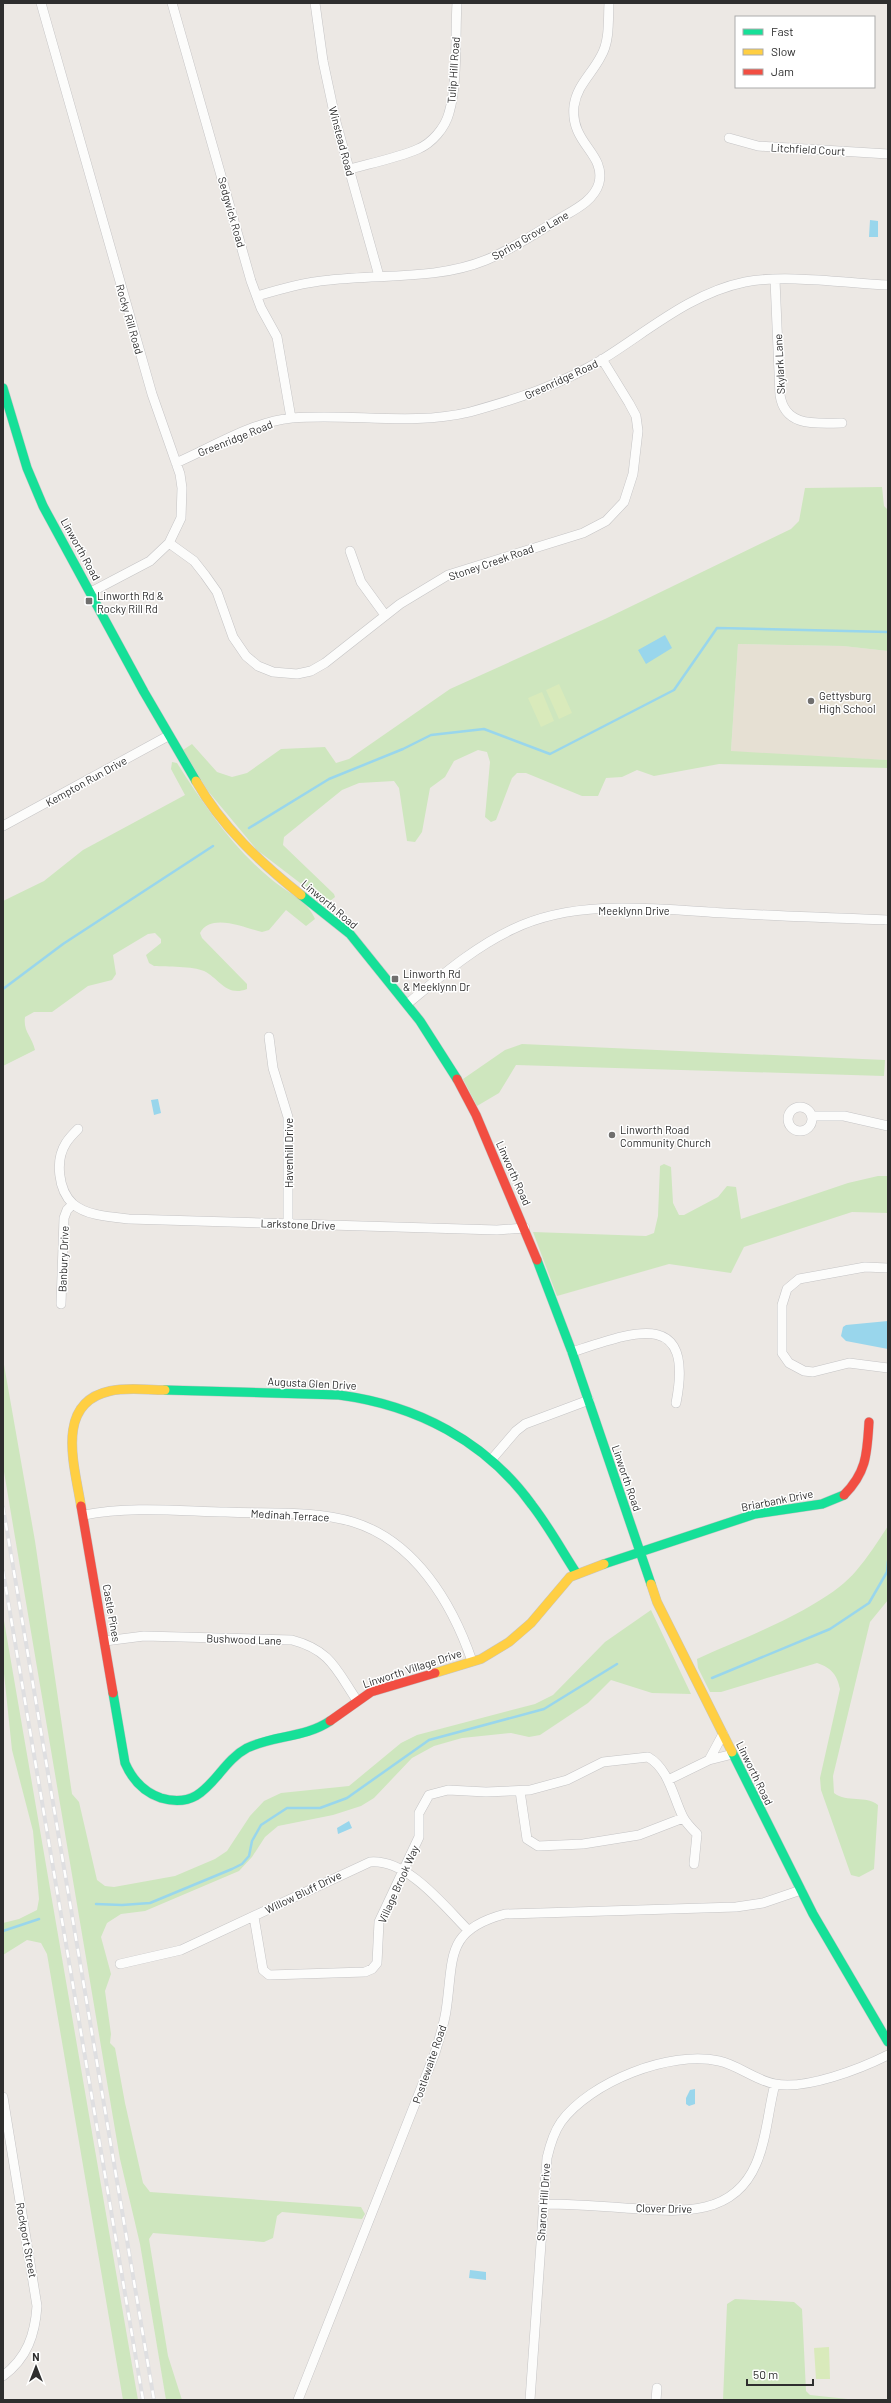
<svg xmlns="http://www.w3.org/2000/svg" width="891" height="2403" viewBox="0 0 891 2403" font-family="Barlow,sans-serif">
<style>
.education{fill:#e6e0d3}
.green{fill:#cee6be}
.pitch{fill:#d9eabb}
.water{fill:#99d6ec}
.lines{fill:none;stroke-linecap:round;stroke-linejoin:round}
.stream{stroke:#99d6ec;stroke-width:2.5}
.street-casing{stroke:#c5c4c5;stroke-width:10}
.fast-casing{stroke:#c5c4c5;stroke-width:10}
.slow-casing{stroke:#c5c4c5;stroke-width:10}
.jam-casing{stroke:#c5c4c5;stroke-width:10}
.street{stroke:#fcfcfb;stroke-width:9}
.fast{stroke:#16e098;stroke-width:9}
.slow{stroke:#ffcf43;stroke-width:9}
.jam{stroke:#f24e42;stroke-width:9}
.rail-casing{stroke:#dfdfe1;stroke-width:4}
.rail{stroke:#fff;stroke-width:2.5;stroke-dasharray:8;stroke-linecap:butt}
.poi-dot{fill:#706f6e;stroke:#fff;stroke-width:1.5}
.labels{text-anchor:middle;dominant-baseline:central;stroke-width:3;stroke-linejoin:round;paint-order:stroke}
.street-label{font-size:11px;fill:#2e2e2e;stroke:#fff}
.poi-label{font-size:11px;fill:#2e2e2e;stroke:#fff;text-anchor:start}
</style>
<rect width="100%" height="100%" fill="#ece8e4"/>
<path class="education" d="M738,644L843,646L888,651V760L731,752Z"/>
<path class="green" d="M882,487L884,506L888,510V651L843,646L738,644L731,751L888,760V768L719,764L654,776L637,770L622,777L606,778L598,796H582L526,773H517L512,778L496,820L491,822L485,817L490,762L487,752L478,750L454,761L445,777L430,788L422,832L415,842L407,841L399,788L394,781L359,783L342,790L284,837L283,845L334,894L335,897L330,901L321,899L257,850L208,791L183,750L192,744L217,772L232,777L247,773L281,749L325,747L336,763L349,759L450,689L605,619L791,529L799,521L805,488Z
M172,762L177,763C204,805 232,847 271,879C285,891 309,902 315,919L306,926L286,910L269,930L262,932C245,928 211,912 200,933L202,938L247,984V989C226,997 220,979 204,971C193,966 167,967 154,966L149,963L146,955L161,943V939L155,933L148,934L113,955L116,974L112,980L88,986L52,1012H34L25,1017C23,1032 32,1036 35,1050L3,1066V901L44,881L83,850L185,795L171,769Z
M522,1044L885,1060L884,1076L516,1065L499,1093L477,1106L463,1079L505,1050Z
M664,1164L671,1167L673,1203L679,1215H684L718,1197L727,1186L736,1187L741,1219L848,1183L878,1176H888V1213L852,1212L744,1247L731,1273L669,1264L557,1296L533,1232L646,1236L654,1233L658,1216L660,1166Z
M3,1359L35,1541L72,1794L79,1802L97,1880L105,1886L114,1887L175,1876L215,1859L227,1851L250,1816L264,1801L281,1793L349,1786L401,1743L417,1735L535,1704L553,1695L605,1642L651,1610L691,1694L652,1693L611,1680L588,1703L540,1735L529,1737L511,1733L462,1738L434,1746L412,1758L374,1798L361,1806L333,1815L278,1826L265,1837L252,1857L239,1871L145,1911L121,1914L107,1923L101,1937L111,1974L105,1991L111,2034L110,2043L115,2048L125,2103L143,2183L150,2192L361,2207L365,2214L362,2219L282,2212L277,2216L273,2238L264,2242L153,2233L149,2239L168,2356L182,2400H166L140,2244L120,2159L3,1466Z
M888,1526V1600L870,1622L833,1776L834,1793C847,1803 866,1795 878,1805L874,1869L859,1877L851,1875L821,1790L820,1778L840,1689C837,1675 832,1668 817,1663L721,1692H710L698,1668L697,1659C743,1638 825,1608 856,1571C868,1557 878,1541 888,1526Z
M3,1615L138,2400H123L47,1954L41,1943L27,1940L3,1955V1923L19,1919L37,1910L39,1899L33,1831L12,1750L3,1664Z
M735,2299L794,2302L802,2309L806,2391L810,2395L857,2400H723L727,2304Z"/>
<path class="pitch" d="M559,684L572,713L559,719L546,690Z
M542,692L554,721L541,727L528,698Z
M829,2347L830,2379H816L814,2348Z"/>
<path class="water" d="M870,220L878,221V237H869Z
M665,635L672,648L646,664L638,650Z
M158,1099L161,1113L154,1115L151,1100Z
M888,1321V1349L846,1341L841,1336L843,1327L846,1325Z
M349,1821L352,1828L338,1834L337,1828Z
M695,2089V2104L689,2106L686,2104V2098L690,2090Z
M470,2270L486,2272V2280L469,2278Z"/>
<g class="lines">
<path class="stream" d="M249,828L329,779L403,749L431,735L484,729L550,754L674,690L717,628L888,632
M3,989L63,944L213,846
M712,1678L830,1629L869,1603L887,1572L888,1561
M96,1904L122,1905L150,1903L232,1869L242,1864L249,1856L252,1841L261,1825L287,1808H320L347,1798L429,1740L544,1709L617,1664
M3,1931L39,1919"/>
<defs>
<path id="street" d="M41,3L152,394L180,474L182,488L181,518L169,543L150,561L91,592
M172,3L251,281L261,308L277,337L291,418
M315,3L323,61L336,122L379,276
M729,138L758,146L888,154
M350,169C372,163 397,158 418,149C432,143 445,128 449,113C458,83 455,35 457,3
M775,280L780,395C785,428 817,423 842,423
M257,296C281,289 305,282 330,280C381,274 437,280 486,260C511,250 536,233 559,219C574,210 594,201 599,183C606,153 570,144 574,106C577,85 592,74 601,56C610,41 608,20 609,3
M176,463C213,447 252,422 292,418C351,413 412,426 470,412C517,399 560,385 603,359C648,331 691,293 745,282C784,274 846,283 888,285
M169,543L194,561L205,575L217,592L233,637L246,656L258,666L273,672L297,674L311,671L325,663L400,604L448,575L583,533L606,521L624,502L633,474L638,431L636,416L629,403L602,359
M350,551L361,582L385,615
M3,826L168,736
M407,1004C440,977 474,947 513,929C577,898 656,909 725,913C779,916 834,918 888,920
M269,1037L273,1068L288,1117V1223
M788 1119a12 12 0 1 1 24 0a12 12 0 1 1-24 0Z
M812,1116H844L888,1126
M78,1129C74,1133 69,1138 66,1143C55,1160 58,1190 73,1204C87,1216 111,1217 129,1219L497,1230L525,1228
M888,1268L865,1267L799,1279L787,1289L782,1305V1353L789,1363L804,1371L813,1372L849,1363L888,1368
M61,1304L64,1218L67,1210L73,1204
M572,1352C633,1332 695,1307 676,1403
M492,1459L516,1431L525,1424L589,1400
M84,1515C131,1506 179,1511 226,1512C267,1514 313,1510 353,1522C415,1541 452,1603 472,1661
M105,1641L144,1636L292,1640C330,1650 336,1669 356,1699
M709,1760L723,1734
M668,1780L709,1760L733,1754
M520,1791L527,1839L538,1846L583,1844L639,1835L683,1818
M254,1917L263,1970L269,1975L365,1972L372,1969L377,1963L379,1922L419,1837V1813L429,1795L448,1790L486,1792L530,1790L567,1780L603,1762L648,1757C669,1769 673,1797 683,1817C686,1823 692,1829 697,1834L694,1864
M120,1964L181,1950L370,1862C408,1859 444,1906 468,1930
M3,2097L37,2306C35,2335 27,2358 3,2376
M543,2204C571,2204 598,2206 625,2208C674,2211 732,2220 756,2164C767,2139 768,2110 775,2084
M298,2400L435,2053C439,2039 444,2025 446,2011C454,1959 444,1930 505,1914L736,1907L763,1903L801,1890
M530,2400L547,2158C550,2145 554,2132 561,2122C590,2082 670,2050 719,2061C738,2065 755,2080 775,2084C806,2090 860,2069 888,2055
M656,2400L657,2388"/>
<path id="fast" d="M3,388L27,468L43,506L144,692L196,781
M301,895L350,934L420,1021L457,1079
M537,1260L572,1352L651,1584
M165,1390L339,1395C416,1405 486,1441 532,1505C549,1527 562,1551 577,1574
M604,1564L755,1514L822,1504L844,1495
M113,1693L125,1763C132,1779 143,1792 161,1798C208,1812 215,1765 247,1748C274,1735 305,1738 330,1721
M732,1752L813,1914L888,2042"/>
<path id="slow" d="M196,781C222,827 260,862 301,895
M81,1506C75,1467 54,1403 110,1391C127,1387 147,1390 165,1390
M651,1584L657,1602L732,1752
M435,1673L481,1659L509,1642L531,1623L570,1577L604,1564"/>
<path id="jam" d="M457,1079L476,1115L537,1260
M844,1495C867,1472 867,1453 869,1422
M81,1506L113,1693
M330,1721L371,1692L435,1673"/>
</defs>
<use href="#street" class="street-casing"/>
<use href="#fast" class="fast-casing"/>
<use href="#slow" class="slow-casing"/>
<use href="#jam" class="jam-casing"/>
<use href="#street" class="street"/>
<use href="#fast" class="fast"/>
<use href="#slow" class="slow"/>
<use href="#jam" class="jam"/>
<defs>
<path id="rail" d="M3,1507L154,2400
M3,1571L143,2400"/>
</defs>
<use href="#rail" class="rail-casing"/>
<use href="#rail" class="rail"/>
</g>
<g class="poi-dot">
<rect x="85" y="597" width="8" height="8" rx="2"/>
<circle cx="811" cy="701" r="4"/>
<rect x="391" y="975" width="8" height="8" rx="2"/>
<circle cx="612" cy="1135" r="4"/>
</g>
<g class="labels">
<g class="street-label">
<text transform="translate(453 70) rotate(-86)">Tulip Hill Road</text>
<text transform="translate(342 141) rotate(75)">Winstead Road</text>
<text transform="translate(808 149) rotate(3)">Litchfield Court</text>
<text transform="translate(232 212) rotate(74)">Sedgwick Road</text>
<text transform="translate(530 235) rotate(-30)">Spring Grove Lane</text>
<text transform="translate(130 319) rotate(74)">Rocky Rill Road</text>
<text transform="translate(779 364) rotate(-93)">Skylark Lane</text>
<text transform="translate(561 379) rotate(-25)">Greenridge Road</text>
<text transform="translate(235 438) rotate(-22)">Greenridge Road</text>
<text transform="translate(81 549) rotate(61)">Linworth Road</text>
<text transform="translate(491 562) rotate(-19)">Stoney Creek Road</text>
<text transform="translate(86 781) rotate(-29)">Kempton Run Drive</text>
<text transform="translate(330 904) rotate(40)">Linworth Road</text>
<text x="634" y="910">Meeklynn Drive</text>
<text transform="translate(288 1153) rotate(-90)">Havenhill Drive</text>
<text transform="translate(514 1173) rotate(66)">Linworth Road</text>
<text transform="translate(298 1224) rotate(2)">Larkstone Drive</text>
<text transform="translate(63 1259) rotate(-88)">Banbury Drive</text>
<text transform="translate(312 1383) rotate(3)">Augusta Glen Drive</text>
<text transform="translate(627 1478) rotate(71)">Linworth Road</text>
<text transform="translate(777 1500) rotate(-11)">Briarbank Drive</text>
<text transform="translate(290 1515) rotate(3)">Medinah Terrace</text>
<text transform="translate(112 1613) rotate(80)">Castle Pines</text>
<text transform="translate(244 1639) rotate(2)">Bushwood Lane</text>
<text transform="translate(412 1668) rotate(-18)">Linworth Village Drive</text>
<text transform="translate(755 1773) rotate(64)">Linworth Road</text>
<text transform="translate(398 1884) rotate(-66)">Village Brook Way</text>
<text transform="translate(303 1892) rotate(-26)">Willow Bluff Drive</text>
<text transform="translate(429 2064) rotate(-71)">Postlewaite Road</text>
<text transform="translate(543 2202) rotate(-86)">Sharon Hill Drive</text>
<text transform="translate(664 2208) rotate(1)">Clover Drive</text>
<text transform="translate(27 2240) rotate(80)">Rockport Street</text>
</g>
<g class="poi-label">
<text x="97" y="595">Linworth Rd &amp;<tspan x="97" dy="13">Rocky Rill Rd</tspan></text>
<text x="819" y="695">Gettysburg<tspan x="819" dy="13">High School</tspan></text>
<text x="403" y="973">Linworth Rd<tspan x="403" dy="13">&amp; Meeklynn Dr</tspan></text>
<text x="620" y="1129">Linworth Road<tspan x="620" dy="13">Community Church</tspan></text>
</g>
</g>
<rect width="891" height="2403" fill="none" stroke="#2e2e2e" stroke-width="8"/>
<rect x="735" y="16" width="140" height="72" fill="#ffffff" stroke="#ababab"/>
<rect x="743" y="29" width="20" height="6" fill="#16e098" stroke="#ababab"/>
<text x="771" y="36" font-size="12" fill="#2e2e2e">Fast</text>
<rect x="743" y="49" width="20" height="6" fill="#ffcf43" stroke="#ababab"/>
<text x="771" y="56" font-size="12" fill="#2e2e2e">Slow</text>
<rect x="743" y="69" width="20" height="6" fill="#f24e42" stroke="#ababab"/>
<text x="771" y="76" font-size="12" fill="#2e2e2e">Jam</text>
<g transform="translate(36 2367)" stroke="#ffffff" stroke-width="3" paint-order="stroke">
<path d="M0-3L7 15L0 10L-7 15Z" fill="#2e2e2e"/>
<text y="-6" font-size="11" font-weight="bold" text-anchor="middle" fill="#2e2e2e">N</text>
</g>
<path d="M747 2379v6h66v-6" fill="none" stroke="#2e2e2e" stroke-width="2"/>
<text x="753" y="2379" font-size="12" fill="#2e2e2e" stroke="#ffffff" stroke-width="3" paint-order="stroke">50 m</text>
</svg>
